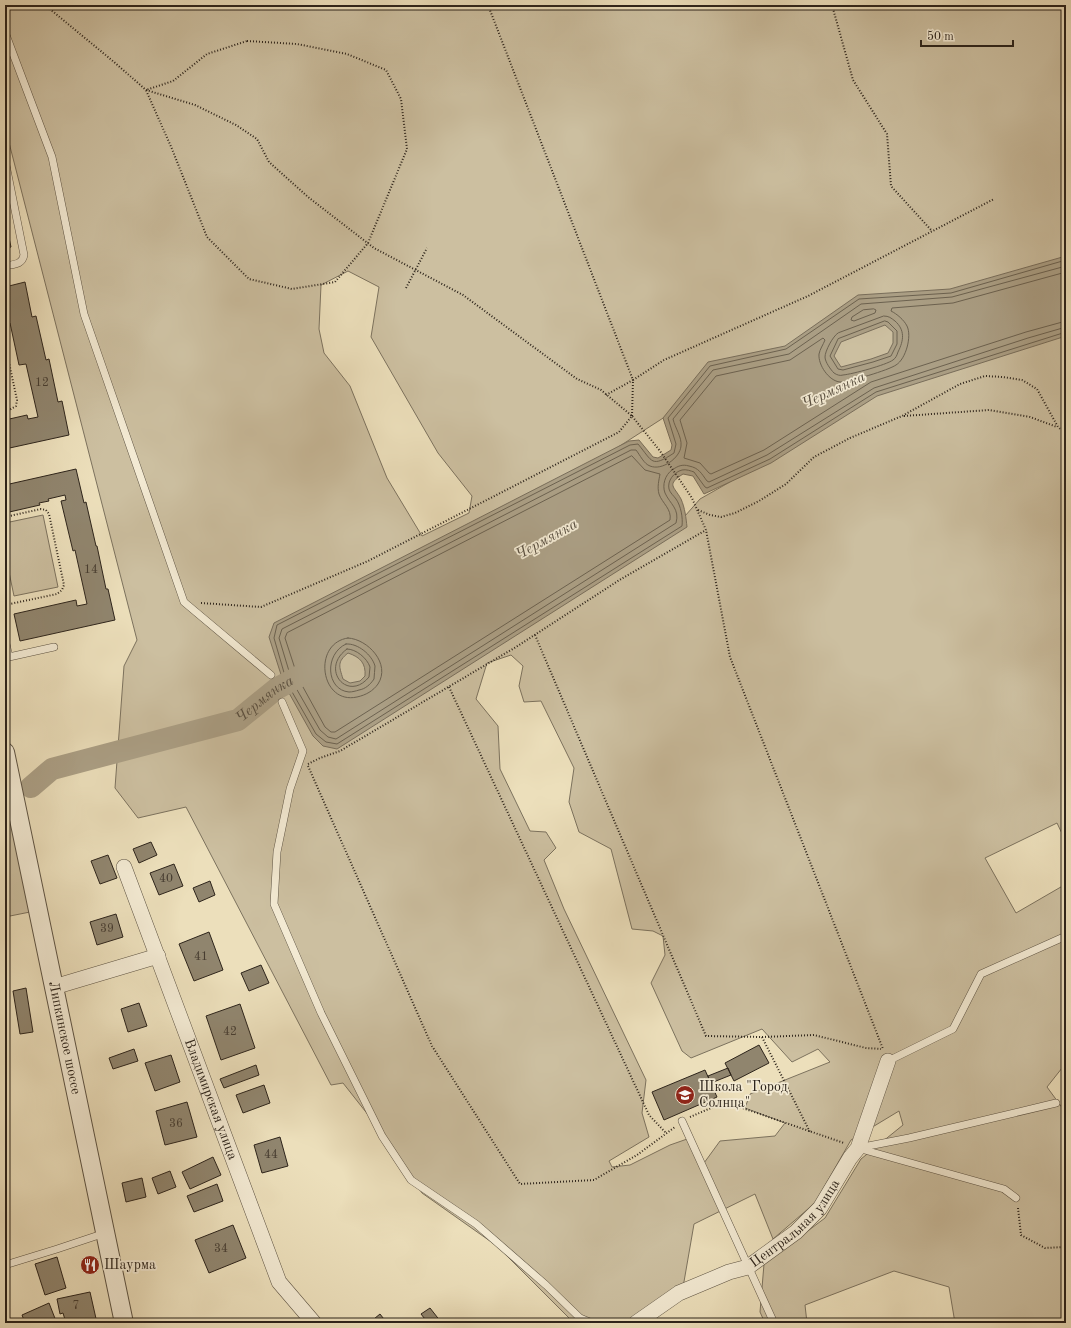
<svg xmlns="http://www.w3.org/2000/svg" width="1071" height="1328" viewBox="0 0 1071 1328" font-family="'Old Standard TT',serif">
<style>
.green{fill:#ccbfa0;stroke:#7c725e;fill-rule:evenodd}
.water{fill:#ab9f85;stroke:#796e5b;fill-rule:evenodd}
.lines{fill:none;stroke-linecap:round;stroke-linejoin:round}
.shore{stroke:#6c6250;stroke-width:1}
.river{stroke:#ab9f85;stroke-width:22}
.building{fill:#90856e;stroke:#2d241b}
.service-casing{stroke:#5d5343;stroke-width:8}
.minor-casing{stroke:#5d5343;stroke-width:16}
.tertiary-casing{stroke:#5d5343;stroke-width:20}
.path{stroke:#2d241b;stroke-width:2;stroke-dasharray:1 2;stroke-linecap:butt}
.service{stroke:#f3ead3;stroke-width:7}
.minor{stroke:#f3ead3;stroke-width:15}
.tertiary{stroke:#f3ead3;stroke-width:18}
.labels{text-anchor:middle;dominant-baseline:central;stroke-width:3.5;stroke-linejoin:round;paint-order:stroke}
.number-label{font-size:12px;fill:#463c30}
.street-label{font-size:14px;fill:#2d241b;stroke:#f3ead3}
.poi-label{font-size:14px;fill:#2d241b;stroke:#f3ead3;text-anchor:start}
.water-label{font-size:15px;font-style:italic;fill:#594f40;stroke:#f3ead3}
</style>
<rect width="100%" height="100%" fill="#ecdfbb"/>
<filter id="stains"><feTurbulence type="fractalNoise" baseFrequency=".005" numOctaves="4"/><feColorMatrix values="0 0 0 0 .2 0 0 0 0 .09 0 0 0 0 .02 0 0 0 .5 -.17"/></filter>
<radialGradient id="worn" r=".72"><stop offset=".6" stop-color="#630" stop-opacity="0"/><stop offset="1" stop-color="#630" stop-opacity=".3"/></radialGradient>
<path class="green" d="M5,5H1066V261L782,348L674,411L595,462L359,587L318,733L685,516L700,499L772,458L841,406L1066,326V842L1057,823L985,858L1016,913L1066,884V1063L1047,1087L1066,1113V1323H955L949,1287L894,1271L805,1305L807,1323H765L760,1312L764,1264L825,1218L861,1159L903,1125L899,1111L851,1140L815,1203L773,1239L755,1194L694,1224L681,1299L662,1313L623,1323H574L497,1246L422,1193L369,1116L343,1083L331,1085L186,807L138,818L115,788L124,666L137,640L5,127ZM348,271L379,287L371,337L438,453L472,496L469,513L422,536L387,478L350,386L324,353L319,329L321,285ZM511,655L523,666L519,686L524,702L541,701L574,768L569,802L579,832L611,849L632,929L653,931L663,936L665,955L651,983L682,1051L691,1058L762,1029L792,1062L818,1049L830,1062L750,1094L745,1108L785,1123L775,1136L720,1141L704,1163L690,1138L670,1145L630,1165L612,1167L609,1161L649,1137L642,1113L646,1080L564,909L544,860L556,848L546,832L530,831L500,769L498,726L476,699L487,663Z
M888,317L900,322L896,359L840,372L828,351L839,336Z
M43,515L58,587L14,596L5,553V523Z
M358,648L373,673L356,688L332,675L339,653Z
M5,789L30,912L5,917Z"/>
<path class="water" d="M1066,256V336L877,396L771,463L704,494L693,476L683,474C666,485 674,486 681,499C685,508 686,518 687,527L337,749L323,746L313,736L284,684L269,637L274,623L629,441L639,440L653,457L658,458L671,450L672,445L663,418L708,362L785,346L858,295L950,289ZM885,325L893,332V343L888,353L871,359L841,367L834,356L841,342ZM348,653C360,657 366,663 365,676L360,681L350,683L343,679C339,666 337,662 348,653Z"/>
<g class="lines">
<path class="shore" d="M1066,260L951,293L859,299L786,349L710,366L668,418L676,444L674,453C651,468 653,462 638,444L630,445L277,625L274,638L287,683L316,734L326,742L337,744L682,526C683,518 681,506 676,499C674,496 670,493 669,489C667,481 674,472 682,470C686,469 691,471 694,472L705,487L707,488L770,459L876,392L1066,332
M1066,266L952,297L861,304L789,354L713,370L673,419C675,428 682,437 681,446C680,458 662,471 650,466C644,464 640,455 636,450H631L282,629L279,638L292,681L320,730L328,737L336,739L676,523C680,509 670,504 665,493C662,485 665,475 672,470C678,466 682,464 689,466C699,468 701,473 707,481L709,482L767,455L874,388L1028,338L1066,327
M1066,272L953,303L892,308L891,311C897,314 904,320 907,326C912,336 906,359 896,365C889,370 849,382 840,382C829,381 818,365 819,354C820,349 823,345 825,340L823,338L790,360L716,376L680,420L687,443L684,458L700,463L709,473L711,474L764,450L871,382L1026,332L1066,321
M874,309L876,310L875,313L854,321L851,320L852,317L863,310Z
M884,316C889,316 891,318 895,321C905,330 904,340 898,352C897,355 896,358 893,360C886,365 853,374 843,375C840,376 837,375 834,373C831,370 825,362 825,357C825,351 833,336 838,333Z
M885,321L888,322L897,331V344L891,356L873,362L843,370L838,369L830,356L838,339Z
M632,456L645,470L660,474C659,480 657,487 659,494C662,503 672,509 670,520L335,732H331L325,727L298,678L285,638L287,633Z
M348,638C368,639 391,664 378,684C373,691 366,695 357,697C320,705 312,643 348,638Z
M346,644C358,643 372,655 375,666C375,670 374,675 374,679C370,685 365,689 359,690C356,691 352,692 349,692C326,690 324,654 346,644Z
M347,649C356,649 367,658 370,667C370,670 369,674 369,677C348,703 319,669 347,649Z"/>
<path class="river" id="s1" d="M31,787L52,769L238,720L276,689L311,670"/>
</g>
<path class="building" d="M5,220L11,247L5,249Z
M25,282L32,317L36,316L46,360L49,359L58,402L62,401L69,435L5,449V420L27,415L28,419L38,417L26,364L19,365L10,323L7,324L5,315V287Z
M76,469L84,503L86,502L96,546H97L106,589H108L115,620L20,641L14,614L76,600L77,606L87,604L75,550L73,551L61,501L66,500L65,495L48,499L49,501L39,503L40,505L5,513V485Z
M151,842L157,855L139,863L133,849Z
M108,855L117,878L100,884L91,861Z
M174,864L183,886L159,895L150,873Z
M210,881L215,895L199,902L193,888Z
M116,914L123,937L97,945L90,922Z
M209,932L223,970L194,981L179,944Z
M261,965L269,983L249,991L241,973Z
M26,988L33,1032L20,1034L13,991Z
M139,1003L147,1026L128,1032L121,1009Z
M240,1004L255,1048L221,1060L206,1016Z
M759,1045L769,1063L734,1081L725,1063Z
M134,1049L138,1061L113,1069L109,1058Z
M171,1055L180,1082L155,1091L145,1063Z
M256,1065L259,1075L224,1088L220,1079Z
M728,1068L731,1075L711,1083L708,1076Z
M705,1070L717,1097L664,1120L652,1092Z
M264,1085L270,1103L243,1113L236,1095Z
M187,1102L197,1137L165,1145L156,1111Z
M280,1137L288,1166L262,1173L254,1145Z
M213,1157L221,1175L190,1189L182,1172Z
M170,1171L176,1187L158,1194L152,1178Z
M142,1178L146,1197L126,1202L122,1183Z
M217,1184L223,1201L194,1212L187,1196Z
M233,1225L246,1258L209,1273L195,1240Z
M57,1257L66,1288L45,1295L35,1264Z
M90,1292L97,1323H66L63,1313L60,1314L57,1299Z
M49,1303L56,1321L52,1323H25L22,1315Z
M430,1308L441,1322L440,1323H428L421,1314Z
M380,1314L387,1323H369Z"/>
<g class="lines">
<defs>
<path id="service" d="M5,26L6,35L52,157L84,314L184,602L271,675
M5,160L24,255C22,265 14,264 5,266
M5,639L9,657L54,647
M282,702L303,751L290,789L277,852L274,904L321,1013L382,1136L411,1180L476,1224L546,1285L580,1318L592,1323
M888,1061L953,1029L981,974L1066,936
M682,1121L774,1323
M858,1148L909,1138L1056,1103
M861,1149L1004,1189L1016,1198
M5,1265L57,1249L105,1233"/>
<g id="minor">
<path id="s2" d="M124,867L279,1282L314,1323"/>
<path d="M54,987L158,956"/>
<path id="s3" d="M636,1323L679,1293L729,1272L748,1267L796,1232L820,1208L850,1158L858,1148L888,1061"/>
</g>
<g id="tertiary">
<path id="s4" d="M5,752L124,1323"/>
</g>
</defs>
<use href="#service" class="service-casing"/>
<use href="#minor" class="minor-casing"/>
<use href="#tertiary" class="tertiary-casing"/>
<path class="path" d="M45,5L114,62L146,90L195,105L236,125L257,139L269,162L308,197L374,248L463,295L577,379L601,390L632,416
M488,5L633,380L606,395
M832,5L853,80L887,134L891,186L932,231
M247,41L297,44L347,54L386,70L401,99L407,149L368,243L335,282L292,289L249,279L207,237L172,149L146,90L173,81L207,54Z
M406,288L427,248
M5,344L17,400L16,406L11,409L5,411
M632,416L633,380L664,360L808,296L994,199
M904,416L989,410L1030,417L1057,427
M698,510L710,515L721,517L735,513L759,501L786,484L814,457L850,438L902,416L960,384L985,376L1003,377L1022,380L1037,389L1058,427L1066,434
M5,517L41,509L46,510L49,514L64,585L62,590L57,594L5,605
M201,603L261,607L368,561L619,432L632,416L660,451L692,498L706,530L730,657L883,1049
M535,635L706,1036L762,1037L810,1132
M449,687L649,1115L666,1133
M308,764L320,758L340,751L516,647L621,579L706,530
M308,766L432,1046L520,1184L594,1180L637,1155L675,1127
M762,1037L814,1035L866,1048L881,1049
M690,1117L725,1102L844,1143
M1018,1208L1021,1235L1045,1248L1064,1247L1066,1249"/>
<use href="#service" class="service"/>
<use href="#minor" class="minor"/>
<use href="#tertiary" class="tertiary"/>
</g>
<defs>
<symbol id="school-disc" viewBox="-11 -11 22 22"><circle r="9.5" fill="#8f2418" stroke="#f3ead3"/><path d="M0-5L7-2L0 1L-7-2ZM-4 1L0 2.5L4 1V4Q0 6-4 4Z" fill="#fff"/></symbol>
<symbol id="restaurant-disc" viewBox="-11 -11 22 22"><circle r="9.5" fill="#8f2418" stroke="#f3ead3"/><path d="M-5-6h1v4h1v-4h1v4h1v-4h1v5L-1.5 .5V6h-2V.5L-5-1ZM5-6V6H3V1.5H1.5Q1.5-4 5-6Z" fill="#fff"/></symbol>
</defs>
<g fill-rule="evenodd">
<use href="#school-disc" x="674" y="1084" width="22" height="22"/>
<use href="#restaurant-disc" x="79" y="1254" width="22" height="22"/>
</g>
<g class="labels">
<g class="number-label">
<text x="42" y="383">12</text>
<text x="91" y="570">14</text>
<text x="166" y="879">40</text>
<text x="107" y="929">39</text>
<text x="201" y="957">41</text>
<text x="230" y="1032">42</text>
<text x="176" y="1124">36</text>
<text x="271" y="1155">44</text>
<text x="221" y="1249">34</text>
<text x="76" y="1306">7</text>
</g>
<g class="street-label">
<text stroke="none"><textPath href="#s4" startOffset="292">Липкинское шоссе</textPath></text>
<text stroke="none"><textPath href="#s2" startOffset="248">Владимирская улица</textPath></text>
<text stroke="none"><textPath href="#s3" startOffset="191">Центральная улица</textPath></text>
</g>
<g class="poi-label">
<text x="699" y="1087">Школа "Город<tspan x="699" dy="16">Cолнца"</tspan></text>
<text x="104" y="1265">Шаурма</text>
</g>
<g class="water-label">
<text transform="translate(834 391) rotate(-25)">Чермянка</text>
<text transform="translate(547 540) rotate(-29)">Чермянка</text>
<text stroke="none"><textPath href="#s1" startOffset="254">Чермянка</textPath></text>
</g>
</g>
<rect width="1071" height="1328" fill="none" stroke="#ecdfbb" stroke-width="20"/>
<rect x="6" y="6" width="1059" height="1316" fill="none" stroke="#2d241b" stroke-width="2"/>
<rect x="10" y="10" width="1051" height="1308" fill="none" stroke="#2d241b"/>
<path d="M921 40v6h92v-6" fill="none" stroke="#2d241b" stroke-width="2"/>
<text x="927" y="40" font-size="12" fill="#2d241b" stroke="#f3ead3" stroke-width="3" paint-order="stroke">50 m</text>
<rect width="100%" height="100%" filter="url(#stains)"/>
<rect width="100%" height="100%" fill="url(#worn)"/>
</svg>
